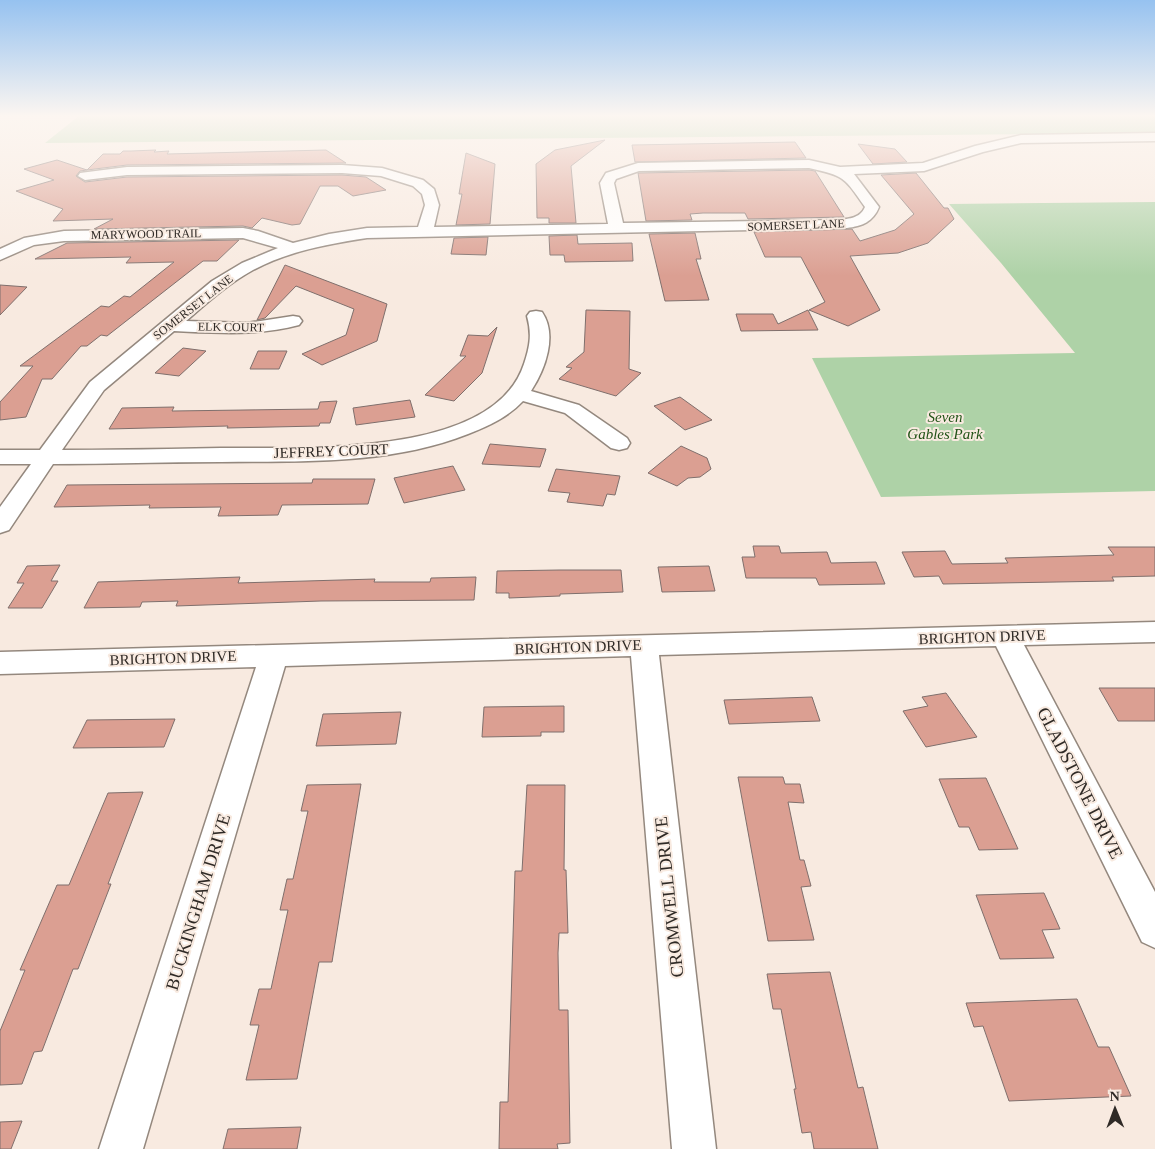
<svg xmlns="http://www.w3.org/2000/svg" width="1155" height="1149" viewBox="0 0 1155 1149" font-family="'Times New Roman',serif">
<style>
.green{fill:#aed2a7}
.building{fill:#db9f92;stroke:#7f6f6c}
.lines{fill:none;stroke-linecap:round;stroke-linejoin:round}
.minor-casing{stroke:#94887e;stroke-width:3}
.minor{fill:#fff;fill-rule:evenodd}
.labels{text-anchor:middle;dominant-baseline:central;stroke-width:4;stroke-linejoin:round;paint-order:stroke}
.far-street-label{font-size:12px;fill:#2f2a26;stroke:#f8eae0}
.park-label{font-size:15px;font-style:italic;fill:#205216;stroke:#f8eae0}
.street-label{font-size:15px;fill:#2f2a26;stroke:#f8eae0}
.near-street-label{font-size:18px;fill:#2f2a26;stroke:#f8eae0}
</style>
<rect width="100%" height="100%" fill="#f8eae0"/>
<path class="green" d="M80,115H1155V133L45,143Z
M1155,202V491L881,497L812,358L1075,353L1001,263L949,204Z"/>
<path class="building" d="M605,140L571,166L576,223H549V218H537L536,164L555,150Z
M795,142L806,158L635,162L632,145Z
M858,144L895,149L907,162L873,164Z
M156,150L154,152L169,151L167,154L326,150L346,163L127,165L87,170L103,154H120L123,151H131Z
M466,153L495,164L490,224L456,225L462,194H459Z
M57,160L87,170L80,171L76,176L85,182L127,177L342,175L366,177L386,190L353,196L338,186H320L300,224L292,225L262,218L252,228L243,226L94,229L113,219L53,221L63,209L16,191L54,180L24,169Z
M809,170L815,171L844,217L748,219L745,213H703L690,214L692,220L646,221L638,173Z
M916,173L944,208H948L954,219L928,243L898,253L850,256L880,310L848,326L809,310L825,302L801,257H765L754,232L852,229L860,241L895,230L914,214L881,175Z
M695,233L701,259H696L709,300L665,301L649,234Z
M577,235L578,244L632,243L633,261L565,262L564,255H550L549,236Z
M488,237L486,255L451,254L454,238Z
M239,240L217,261H203L107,336L101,335L87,346H81L52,379H42L26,417L0,420V402L33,366H20L101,306L109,307L124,296L130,297L174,262L126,263L131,257L35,259L67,243Z
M285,265L387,304L377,341L322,365L302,354L346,335L354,309L296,286L265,318L257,320Z
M0,285L27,287L0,315Z
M586,310L630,311L629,369L641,373L616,396L559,379L572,368L566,367L584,352Z
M808,310L818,330L741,331L736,314H773L778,324Z
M497,327L482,373L454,401L425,395L466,356H460L468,335L488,336Z
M183,348L206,351L179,376L155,373Z
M258,351H287L279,369H250Z
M680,397L712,420L685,430L654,406Z
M410,400L415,417L356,425L353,408Z
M337,401L330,423H320L319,426L227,428L228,426L109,429L122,408L174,407L172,411L318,409L320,402Z
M490,444L546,449L540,467L482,464Z
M681,446L707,458L711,469L700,477L688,478L677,486L648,473Z
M453,466L465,490L404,503L394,478Z
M556,469L620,476L615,495L607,494L603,506L567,502L570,493L548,491Z
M313,479H375L368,504L282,505L278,515L218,516L221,507L149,508L150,505L54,507L67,485L312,483Z
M753,546H779L781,553L827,552L831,563L876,562L885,584L819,585L816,578H746L742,557H755Z
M1108,547H1155V576L1112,577L1114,581L943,584L939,576L914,577L902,552L945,551L952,564L1008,563L1005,558L1114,555Z
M60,565L51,581H58L42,608H8L24,583H17L27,566Z
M709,566L715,591L662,592L658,567Z
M559,570H621L623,592L560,594V596L509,598V593H496L497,571Z
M240,577L238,583L375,579L374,582H430L431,578L476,577L474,600L321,601L176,606L178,601L142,602L140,607L84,608L98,582Z
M1099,688H1155V721H1118Z
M946,693L977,737L926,747L903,711L928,706L922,697Z
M812,697L820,721L729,724L724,700Z
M564,706V732H541V736L482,737L484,707Z
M401,712L396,744L316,746L323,714Z
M175,719L164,747L73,748L87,720Z
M738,777H783L785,784H800L804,803L788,802L800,860H804L811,886L801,887L814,940L768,941Z
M986,778L1018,849L979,850L969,827H959L939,779Z
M361,784L332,962H319L297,1079L246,1080L259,1025H250L259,989H271L288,910H280L287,879H293L308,811H301L307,785Z
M527,785H565L564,870H566L568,933H559L558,953L559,1010H568L570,1143L557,1144L558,1149H499L500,1102H508L515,871H522Z
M143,792L108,884H111L78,969H73L42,1051L34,1052L22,1084L0,1085V1031L25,970H20L57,885H69L108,793Z
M1044,893L1060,929L1042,930L1054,958L1000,959L976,895Z
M830,972L858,1088L863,1087L878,1149H814L811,1132L802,1133L794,1089H796L781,1009H773L767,974Z
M1077,999L1098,1047H1109L1131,1096L1009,1101L983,1026L974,1027L966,1003Z
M22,1121L11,1149H0V1122Z
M301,1127L297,1149H223L228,1129Z"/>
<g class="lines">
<defs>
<path id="minor" d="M1155,133V141L1021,143L983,152L924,171L854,174L879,207C873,222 862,226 847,228L367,238C328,244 289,251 253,270C229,283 208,302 186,321L247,323L293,316L299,317L302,321L299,325C257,336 217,333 174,331L104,390L62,450C115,450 168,449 221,448C301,447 493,459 524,364C530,346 532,334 527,316L530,312L536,311L542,312C558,335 545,370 531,391L579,405L627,438L630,443L627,448L619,450L611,448L565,413L523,401C508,417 489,426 468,434C389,465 304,461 221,462C165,462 109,464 53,464L9,530L0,533V507L31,464H0V450H40L90,382L212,281L242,263L278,248L243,238L64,241L34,245L0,260V249L24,238L64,231L243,228L258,231L293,243L329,234L367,228L418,227L425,205L422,194L413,186L381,176L342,173L127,175L85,180L78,176L80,173L127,167L342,165L382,168L423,180L434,189L439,205L434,227L608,224L600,183L606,173L638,163L809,160L840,167L923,163L975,146L1021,135ZM809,168C845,176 844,177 865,207C860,219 847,219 836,220L623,223L614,183L616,179L639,171Z
M1155,622V642L1024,645L1155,892V948L1142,942L996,646L659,655L716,1149H672L631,656L285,666L143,1149H99L256,667L0,674V652Z"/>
</defs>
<use href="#minor" class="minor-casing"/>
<use href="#minor" class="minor"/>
</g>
<linearGradient id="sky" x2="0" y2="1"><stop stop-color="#96c2f0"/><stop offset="0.42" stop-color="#fcf6f1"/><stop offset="1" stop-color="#fcf6f1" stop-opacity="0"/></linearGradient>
<rect width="1155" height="276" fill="url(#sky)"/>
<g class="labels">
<g class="far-street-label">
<text transform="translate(796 225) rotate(-2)">SOMERSET LANE</text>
<text transform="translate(146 234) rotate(-1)">MARYWOOD TRAIL</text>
<text transform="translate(193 307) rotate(-38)">SOMERSET LANE</text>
<text transform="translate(231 327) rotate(1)">ELK COURT</text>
</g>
<g class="park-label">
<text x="945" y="417">Seven<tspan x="945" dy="17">Gables Park</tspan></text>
</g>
<g class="street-label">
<text transform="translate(331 451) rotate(-2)">JEFFREY COURT</text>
<text transform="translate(982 637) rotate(-2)">BRIGHTON DRIVE</text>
<text transform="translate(578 647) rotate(-2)">BRIGHTON DRIVE</text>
<text transform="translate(173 658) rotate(-2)">BRIGHTON DRIVE</text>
</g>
<g class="near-street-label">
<text transform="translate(1080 783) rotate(63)">GLADSTONE DRIVE</text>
<text transform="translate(669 897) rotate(-96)">CROMWELL DRIVE</text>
<text transform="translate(198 902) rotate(-73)">BUCKINGHAM DRIVE</text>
</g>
</g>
<g transform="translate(1115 1109) rotate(359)" stroke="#f8eae0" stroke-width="4" paint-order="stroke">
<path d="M0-4L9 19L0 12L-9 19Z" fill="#2f2a26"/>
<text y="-8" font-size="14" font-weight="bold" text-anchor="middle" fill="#2f2a26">N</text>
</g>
</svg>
